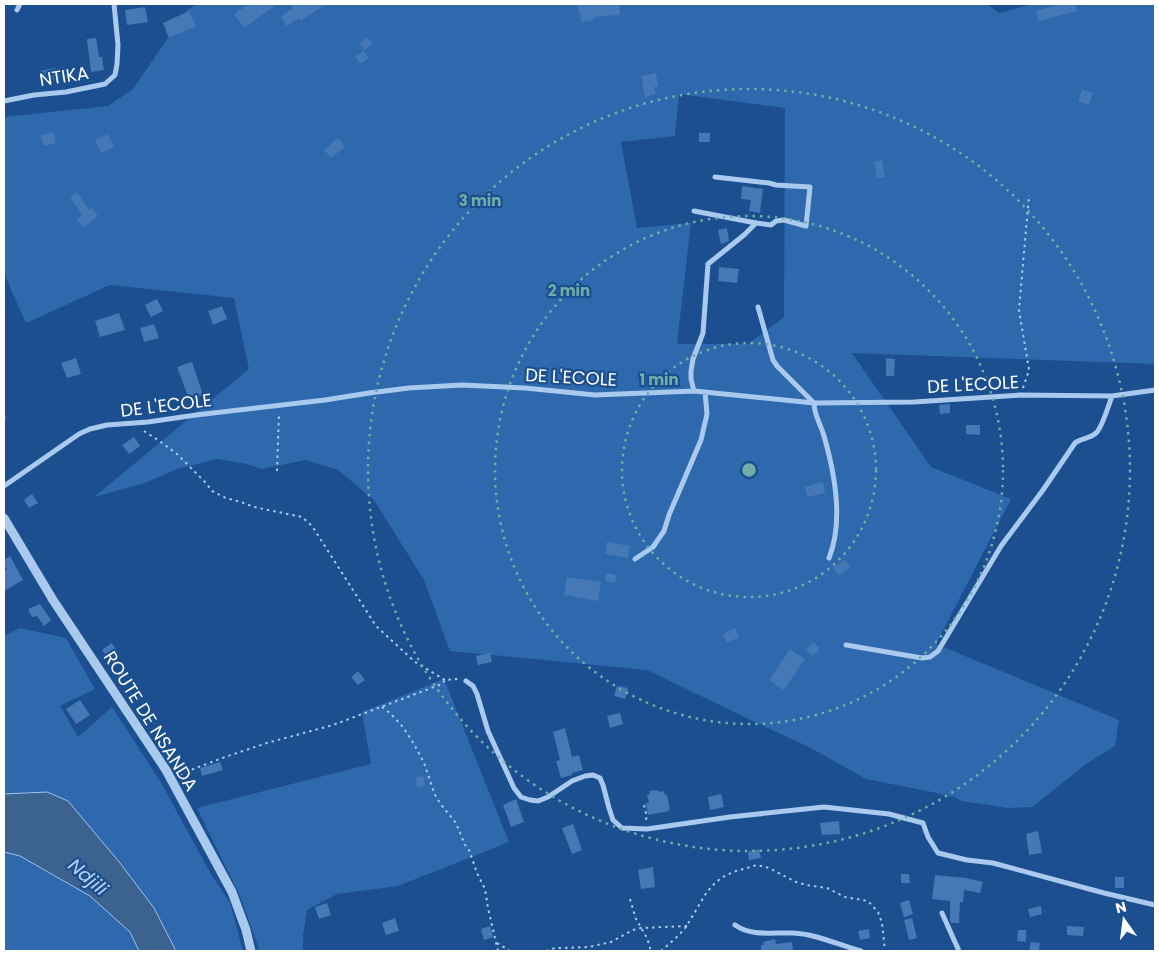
<svg xmlns="http://www.w3.org/2000/svg" width="1159" height="955" viewBox="0 0 1159 955" font-family="Poppins,sans-serif">
<style>
.green{fill:#2e69ad;fill-rule:evenodd}
.water{fill:#3c6290;stroke:#9cc4f0}
.building{fill:#4478b7}
.lines{fill:none;stroke-linecap:round;stroke-linejoin:round}
.path{stroke:#a9c9ee;stroke-width:2;stroke-dasharray:2.5 4;stroke-linecap:butt}
.minor{stroke:#a9c9ee;stroke-width:5}
.tertiary{stroke:#a9c9ee;stroke-width:9}
.ring{fill:none;stroke:#6fada8;stroke-width:2.5;stroke-dasharray:2.5 5}
.labels{text-anchor:middle;dominant-baseline:central;stroke-width:4.5;stroke-linejoin:round;paint-order:stroke}
.street-label{font-size:18px;fill:#fff;stroke:#1b4f8f}
.water-label{font-size:19px;font-style:italic;fill:#b5d3f5;stroke:#1b4f8f}
.centre{fill:#6fada8;stroke:#1b4f8f;stroke-width:2.5}
.ring-label{font-size:15px;text-anchor:middle;font-weight:bold;fill:#6fada8;stroke:#1b4f8f;stroke-width:4.5;stroke-linejoin:round;paint-order:stroke}
</style>
<rect width="100%" height="100%" fill="#1b4f8f"/>
<path class="green" d="M197,4H987L999,13L1033,4H1155V364L852,353L931,467L1011,499L936,644L1119,720L1115,746L1086,764L1032,807L1008,808L962,801L954,797L932,792L866,779L811,748L753,721L647,670L450,651L424,580L374,500L338,470L306,460L261,469L247,464L217,459L177,469L145,483L94,497L249,369L234,298L110,285L26,323L5,276H4V117L108,106L133,89L188,9ZM679,94L785,108L784,317L748,344H677L691,223L637,228L621,142L675,136Z
M20,628L66,638L95,689L60,706L78,737L112,707L160,781L211,874L230,903L243,951H176L154,908L4,794V636Z
M444,679L509,842L398,886L337,894L307,910L303,935V951H259L258,946L240,896L197,808L371,764L362,712Z
M4,852L20,856L90,896L130,932L139,951H4Z"/>
<path class="water" d="M47,792L68,801L120,863L154,908L176,951H139L130,932L90,896L20,856L4,852V794Z"/>
<path class="building" d="M249,4H277L244,28L234,14Z
M290,4H326L301,21L299,18L287,26L281,17L293,8Z
M577,4H619L620,15L593,17L594,20L582,22Z
M1061,4H1075L1077,11L1039,21L1036,11Z
M145,7L148,22L127,25L125,10Z
M189,11L196,26L169,38L163,23Z
M367,37L372,44L365,50L359,44Z
M96,38L99,57H102L104,70L91,72L87,39Z
M364,51L369,58L360,64L355,56Z
M56,68L58,79L41,82L39,71Z
M656,73L658,86L654,87L656,94L645,97L641,76Z
M1082,89L1093,93L1089,105L1078,101Z
M53,132L56,143L44,146L41,135Z
M699,133H710V142H699Z
M108,134L114,147L101,153L95,140Z
M338,138L345,147L331,158L324,150Z
M882,160L885,177L877,179L874,162Z
M742,186L763,189L760,213L749,211L751,200L741,199Z
M77,192L89,210L92,208L98,216L84,227L77,219L82,215L70,197Z
M727,228L729,241L721,244L718,230Z
M719,267L739,269L737,283L718,281Z
M157,299L163,311L151,317L145,305Z
M222,306L227,319L213,325L208,311Z
M119,313L125,330L100,337L95,321Z
M154,324L159,338L144,342L140,328Z
M76,358L81,374L67,378L61,363Z
M886,358L895,359L894,376H886Z
M192,362L203,395L189,399L177,367Z
M950,404V413L940,414L939,405Z
M966,425H980V435L966,434Z
M134,437L140,446L129,454L122,445Z
M823,482L825,493L807,497L805,487Z
M32,494L38,503L29,508L24,500Z
M607,542L630,546L628,558L605,554Z
M10,556L23,580L4,591V571L7,570L4,564V560Z
M846,560L850,568L838,575L833,567Z
M606,573L616,575L615,583L605,581Z
M567,577L601,582L598,601L564,595Z
M40,604L51,620L44,626L37,616L32,617L28,609Z
M735,628L739,637L727,643L723,634Z
M813,642L820,648L813,656L806,650Z
M112,643L117,651L107,657L102,650Z
M790,649L805,659L784,690L769,680Z
M490,653L492,662L478,665L476,656Z
M358,671L365,680L358,685L351,677Z
M617,686L628,688L625,699L614,696Z
M80,700L90,715L76,724L66,709Z
M620,713L623,724L610,728L607,716Z
M565,728L572,757L579,755L583,770L572,773V775L561,778L556,761L560,760L553,732Z
M220,762L223,770L202,776L200,768Z
M424,776L425,786L417,787L416,777Z
M658,790L659,792L664,791L665,795H667L670,809H669V811L648,815L646,803H649L647,795L650,794L649,791Z
M721,794L724,807L710,810L708,797Z
M516,799L524,822L511,827L503,805Z
M839,821L840,834L822,835L820,823Z
M573,824L582,850L572,854L562,828Z
M1038,831L1042,853L1029,855L1026,834Z
M759,849L761,858L749,860L748,852Z
M653,867L655,887L641,889L638,870Z
M901,874H909L910,883H901Z
M935,875L966,878L983,882L980,893L964,890L963,902H960L959,923H951L950,920V901L932,899Z
M1115,877H1124V888H1115Z
M909,900L913,914L904,917L900,903Z
M327,903L331,915L319,919L315,907Z
M1041,906L1042,914L1030,917L1028,909Z
M395,918L399,931L386,935L382,923Z
M912,918L917,938L909,940L904,920Z
M490,926L493,937L484,940L481,929Z
M1067,926L1084,927L1083,936L1067,935Z
M869,929L870,938L860,940L858,931Z
M1018,930H1026V942L1017,941Z
M775,939L776,944L792,942L793,951H761V945H764L763,942Z
M1031,942L1040,943L1039,951H1029Z"/>
<g class="lines">
<path class="path" d="M1023,388L1029,370L1019,310L1029,195
M4,419L5,416
M144,431L158,440L177,454L206,483L212,491L226,498L241,502L254,507L302,517L312,526L376,626L415,662L445,680
M277,471L279,413
M382,707L391,714L403,727L414,744L424,763L435,795L442,806L456,823L465,845L469,850L477,873L485,889L488,908L498,951
M180,775L188,771L225,757L267,743L333,725L442,684L445,680L458,679
M644,805L647,817L645,821
M630,899L636,919L647,938L651,951
M497,943L510,951
M546,951L555,948H564L589,947L611,942L633,930L641,928L687,926
M661,951L678,936L686,927L705,895L712,886L721,878L733,872L757,865L769,868L796,882L806,885L827,888L845,897L868,901L878,912L882,923L885,951"/>
<path class="minor" d="M17,10L20,4
M4,101L34,95L66,92L105,84L115,75L117,64L118,45L114,4
M694,211L756,223L771,225L776,221L784,220L806,226L810,187L776,185L769,183L715,177
M758,307L773,360L777,366L814,403C814,415 821,425 824,436C835,474 844,521 829,558
M694,391L691,379V371L693,359L703,333L708,264L744,235L756,223
M4,486L79,434L90,429L107,425L148,422L196,415L325,400L369,393L409,388L462,385L525,388L595,395L694,391L814,403L914,402L1020,395L1112,396L1155,390
M635,559L653,547L664,531L669,515L701,440L707,414L705,392
M846,645L922,658L930,657L938,651L1001,546L1043,490L1075,443C1081,438 1090,439 1096,433C1102,428 1109,404 1112,396
M466,681L473,686L477,694L488,731L514,788L521,797L530,800L538,801L548,797L572,781L585,776L593,775L600,778L603,785L609,808L613,820L622,828L647,829L730,817L824,807L889,814L923,823L928,837L938,853L967,860L993,863L1104,893L1155,905
M942,913L959,951
M735,925C752,937 773,932 793,933C817,934 838,945 861,951"/>
<path class="tertiary" d="M4,518L53,600L166,770L232,892L246,930L251,951"/>
</g>
<g class="ring">
<circle cx="749" cy="470" r="127"/>
<circle cx="749" cy="470" r="254"/>
<circle cx="749" cy="470" r="381"/>
</g>
<g class="labels">
<g class="street-label">
<text transform="translate(64 76) rotate(-9)">NTIKA</text>
<text transform="translate(571 377) rotate(3)">DE L'ECOLE</text>
<text transform="translate(973 384) rotate(-3)">DE L'ECOLE</text>
<text transform="translate(166 405) rotate(-7)">DE L'ECOLE</text>
<text transform="translate(151 721) rotate(58)">ROUTE DE NSANDA</text>
</g>
<g class="water-label">
<text transform="translate(88 877) rotate(41)">Ndjili</text>
</g>
</g>
<circle cx="749" cy="470" r="8" class="centre"/>
<g class="ring-label">
<text x="480" y="206">3 min</text>
<text x="569" y="296">2 min</text>
<text x="659" y="385">1 min</text>
</g>
<rect width="1159" height="955" fill="none" stroke="#ffffff" stroke-width="10"/>
<g transform="translate(1124 920) rotate(346)" stroke="#1b4f8f" stroke-width="4" paint-order="stroke">
<path d="M0-4L9 19L0 12L-9 19Z" fill="#ffffff"/>
<text y="-8" font-size="14" font-weight="bold" text-anchor="middle" fill="#ffffff">N</text>
</g>
</svg>
